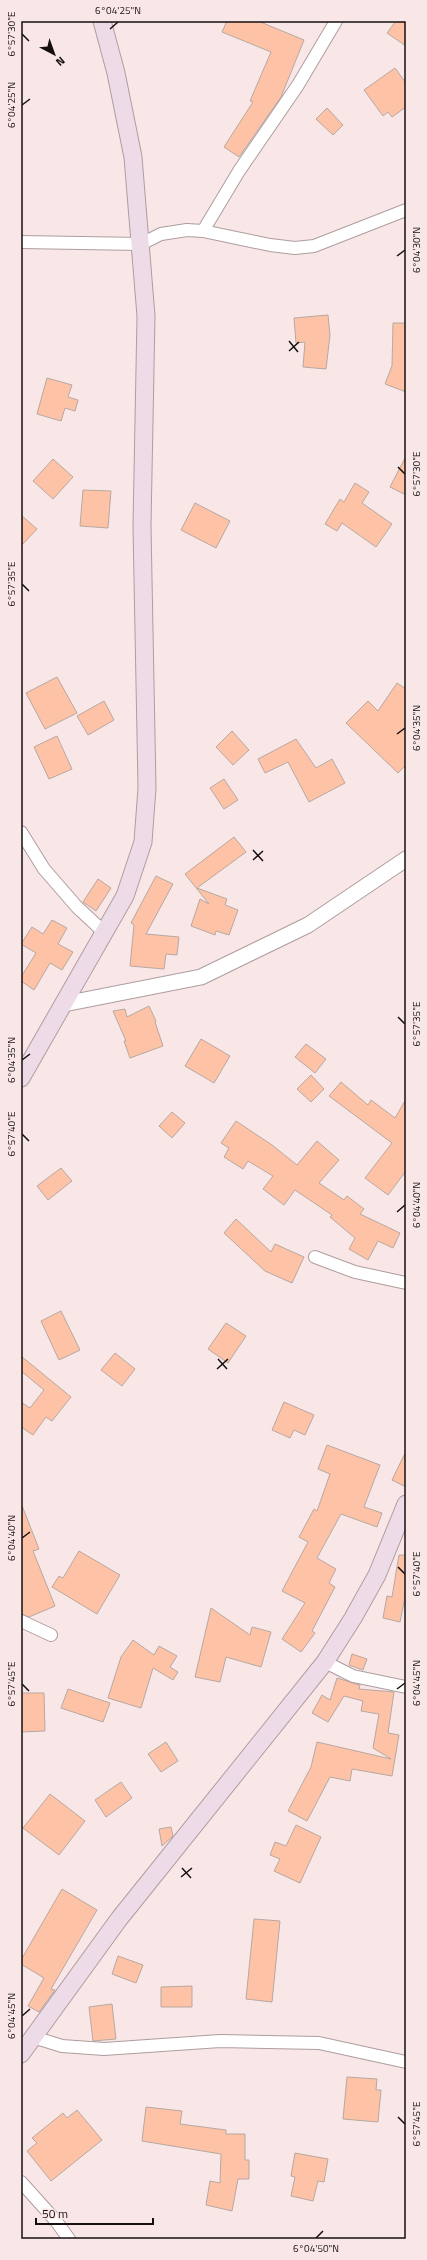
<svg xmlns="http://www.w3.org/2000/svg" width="427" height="2260" viewBox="0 0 427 2260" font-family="'Titillium Web',sans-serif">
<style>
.building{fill:#fec2a6;stroke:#b7a8a1}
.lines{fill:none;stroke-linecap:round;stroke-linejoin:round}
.minor-casing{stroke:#ae9d9f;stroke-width:14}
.tertiary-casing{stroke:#ae9d9f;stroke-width:17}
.secondary-casing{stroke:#ae9d9f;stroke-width:19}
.minor{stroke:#fff;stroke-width:12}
.tertiary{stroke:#fff;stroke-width:15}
.secondary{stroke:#eedbe8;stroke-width:17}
.ticks{fill:none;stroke:#150f0f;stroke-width:1.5}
.neatline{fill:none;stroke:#150f0f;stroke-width:1.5}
.ticks-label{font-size:10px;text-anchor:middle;fill:#150f0f}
</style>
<rect width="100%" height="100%" fill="#f9e7e8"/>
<path class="building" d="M227,21H258L304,40L281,97L239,157L224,147L253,102L250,101L271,52L222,32Z
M396,21H406V46L387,33Z
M395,68L406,83V107L392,117L388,112L383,116L364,90Z
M327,108L343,125L333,135L316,119Z
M328,315L330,335L326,369L303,367L305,342L296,343L294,318Z
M393,323H406V392L385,384L392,366Z
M47,378L72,385L68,397L78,400L75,411L65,408L61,421L37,414Z
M406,456V495L390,487Z
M53,459L73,477L53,499L33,481Z
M355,483L369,492L362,503L392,524L376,547L342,523L337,531L325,524L340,499L344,502Z
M83,490L111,491L108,528L80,526Z
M195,503L230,521L216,548L181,530Z
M21,515L37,529L21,546Z
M57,677L77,713L45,729L26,693Z
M397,683L406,689V765L398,773L346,723L368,701L378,711Z
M104,701L114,720L88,735L77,716Z
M232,731L249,750L233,765L216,747Z
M57,736L72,769L49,779L34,747Z
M296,739L316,768L332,759L345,783L309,802L288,762L265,773L258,759Z
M224,779L238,800L224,809L210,788Z
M234,837L246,852L197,888L227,899L225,905L238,910L229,935L216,931L215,935L191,926L200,899L209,904L185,874Z
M156,876L173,884L146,934L179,937L177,955L166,954L164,969L130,966L134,925L131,923Z
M98,879L111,888L96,911L83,902Z
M52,920L67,928L58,944L73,952L62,970L50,963L34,990L21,981V977L36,953L21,944L32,927L43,934Z
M149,1006L156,1021L155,1022L163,1046L130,1058L124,1041H126L113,1011L125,1009L127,1017Z
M201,1039L230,1056L214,1083L185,1066Z
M306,1044L326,1059L315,1073L295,1057Z
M311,1075L324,1089L311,1102L297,1089Z
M341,1082L368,1105L371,1100L395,1118L406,1099V1171L388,1195L365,1178L392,1143L329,1096Z
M172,1112L185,1123L172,1138L159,1126Z
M236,1121L272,1145L297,1165L317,1141L339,1160L319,1183L344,1200L347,1196L364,1209L360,1214L400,1233L393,1248L378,1241L368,1260L349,1249L355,1238L330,1217L332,1215L295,1190L284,1205L263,1189L273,1176L248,1161L243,1169L224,1157L229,1148L221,1143Z
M61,1168L72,1181L48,1200L37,1186Z
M236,1219L271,1252L275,1244L304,1257L292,1283L265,1271L224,1233Z
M61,1311L80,1350L59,1360L41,1321Z
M226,1323L246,1336L228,1363L208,1349Z
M115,1353L135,1369L122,1386L101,1370Z
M21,1356L71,1397L52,1421L46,1417L33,1435L21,1427V1402L30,1408L44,1390L21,1371Z
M284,1402L314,1415L305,1435L294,1430L290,1438L272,1430Z
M327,1445L380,1465L364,1507L382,1513L377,1527L341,1514L317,1558L336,1569L329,1583L335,1587L312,1631L315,1633L301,1652L282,1639L305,1603L282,1591L308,1542L299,1537L314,1509L317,1511L330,1474L318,1469Z
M406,1451V1487L392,1480Z
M21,1503L39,1549L33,1551L55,1606L29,1617L21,1614Z
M79,1551L120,1575L97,1614L52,1587L59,1576L63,1578Z
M399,1555H406V1593L400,1622L383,1618L387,1596L392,1597Z
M211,1608L250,1635L252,1627L271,1632L261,1667L226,1657L220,1682L195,1677Z
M133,1640L154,1655L159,1646L177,1656L170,1667L178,1672L173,1680L153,1668L141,1708L108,1698L121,1657Z
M352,1654L367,1659L363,1670L349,1665Z
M337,1678L360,1685L359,1689L394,1692L388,1733L399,1735L392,1776L352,1769L350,1781L330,1777L307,1821L288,1811L311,1767L317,1742L391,1759L373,1748L379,1714L361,1711L363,1701L344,1696L328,1722L312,1713L322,1695L330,1700Z
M68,1689L110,1703L103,1722L61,1708Z
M21,1693H44L45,1731L21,1732Z
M166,1742L178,1761L161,1772L148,1754Z
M121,1782L132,1798L106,1817L95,1800Z
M50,1794L85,1821L59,1855L23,1828Z
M296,1825L321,1837L300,1883L274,1871L280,1859L270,1855L275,1842L286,1846Z
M171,1827L173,1836L162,1846L159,1829Z
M62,1889L97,1910L51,1989L55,1990L39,2012L28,2006L44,1978L21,1964V1960Z
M254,1919L280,1921L272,2002L246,1999Z
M118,1956L143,1965L136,1983L112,1974Z
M192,1986V2007H161V1987Z
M112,2004L116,2039L93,2041L89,2007Z
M347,2077L377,2079L376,2090H381L378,2122L343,2119Z
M146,2107L182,2111L180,2124L226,2130V2134H245V2160H249V2179H238L232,2211L206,2205L210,2181L220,2183L221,2154L142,2141Z
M77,2110L102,2140L51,2181L27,2151L37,2143L32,2138L63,2113L67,2118Z
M295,2153L328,2159L324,2182L318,2181L313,2201L291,2196L295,2177L291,2176Z"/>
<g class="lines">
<defs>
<path id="minor" d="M203,231L239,171L298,85L336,21
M21,242L141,244L161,234L187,230L203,231L270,245L295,248L314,246L406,210
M21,832L44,869L77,907L105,933
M315,1257L355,1272L406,1283
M21,1621L51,1635
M325,1662L353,1676L406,1687
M33,2037L62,2046L104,2049L220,2041L319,2043L406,2062
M21,2182L56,2221L69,2239"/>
<path id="tertiary" d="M64,1004L201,977L308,925L406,859"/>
<path id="secondary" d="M21,1078L125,896L143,842L147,788L142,526L146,316L133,157L116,73L102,21
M21,2054L119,1919L325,1662L353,1618L377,1575L406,1504"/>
</defs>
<use href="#minor" class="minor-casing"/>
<use href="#tertiary" class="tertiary-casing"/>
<use href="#secondary" class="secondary-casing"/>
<use href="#minor" class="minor"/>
<use href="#tertiary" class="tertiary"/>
<use href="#secondary" class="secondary"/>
</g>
<path class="ticks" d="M110,29L118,22M22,34L29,41M22,105L30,99M397,256L405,250M289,341L298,352M289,351L299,342M398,467L405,474M22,584L29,591M397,734L405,728M253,850L263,861M253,860L263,851M398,1017L405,1024M22,1060L30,1054M22,1134L29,1141M397,1212L405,1205M218,1359L227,1369M217,1369L228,1359M22,1538L30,1532M398,1567L405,1574M22,1684L29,1691M397,1689L405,1683M182,1868L191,1878M181,1877L192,1868M22,2016L30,2009M398,2117L405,2124M316,2238L323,2231"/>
<rect width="427" height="2260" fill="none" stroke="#f9e7e8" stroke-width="44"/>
<g transform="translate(54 54) rotate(139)" stroke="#f9e7e8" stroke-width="3" paint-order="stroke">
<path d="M0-3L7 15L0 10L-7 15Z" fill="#150f0f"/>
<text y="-6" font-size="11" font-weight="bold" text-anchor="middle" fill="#150f0f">N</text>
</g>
<path d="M36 2218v6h117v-6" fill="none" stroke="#150f0f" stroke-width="2"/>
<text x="42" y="2218" font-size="12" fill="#150f0f" stroke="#f9e7e8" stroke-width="3" paint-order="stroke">50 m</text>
<rect x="22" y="22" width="383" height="2216" class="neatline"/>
<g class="ticks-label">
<text x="118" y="14">6°04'25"N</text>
<text transform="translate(11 34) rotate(-90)" y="4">6°57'30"E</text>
<text transform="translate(11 105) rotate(-90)" y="4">6°04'25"N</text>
<text transform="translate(416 250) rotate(-90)" y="4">6°04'30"N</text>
<text transform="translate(416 474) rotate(-90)" y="4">6°57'30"E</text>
<text transform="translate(11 584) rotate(-90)" y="4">6°57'35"E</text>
<text transform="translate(416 728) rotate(-90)" y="4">6°04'35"N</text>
<text transform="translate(416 1024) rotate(-90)" y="4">6°57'35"E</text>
<text transform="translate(11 1060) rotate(-90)" y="4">6°04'35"N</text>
<text transform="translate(11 1134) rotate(-90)" y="4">6°57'40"E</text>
<text transform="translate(416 1205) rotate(-90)" y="4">6°04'40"N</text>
<text transform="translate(11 1538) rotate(-90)" y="4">6°04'40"N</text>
<text transform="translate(416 1574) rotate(-90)" y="4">6°57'40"E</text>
<text transform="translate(416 1683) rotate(-90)" y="4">6°04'45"N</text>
<text transform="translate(11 1684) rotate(-90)" y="4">6°57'45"E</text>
<text transform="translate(11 2016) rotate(-90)" y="4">6°04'45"N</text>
<text transform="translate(416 2124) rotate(-90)" y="4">6°57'45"E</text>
<text x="316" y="2252">6°04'50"N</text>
</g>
</svg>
